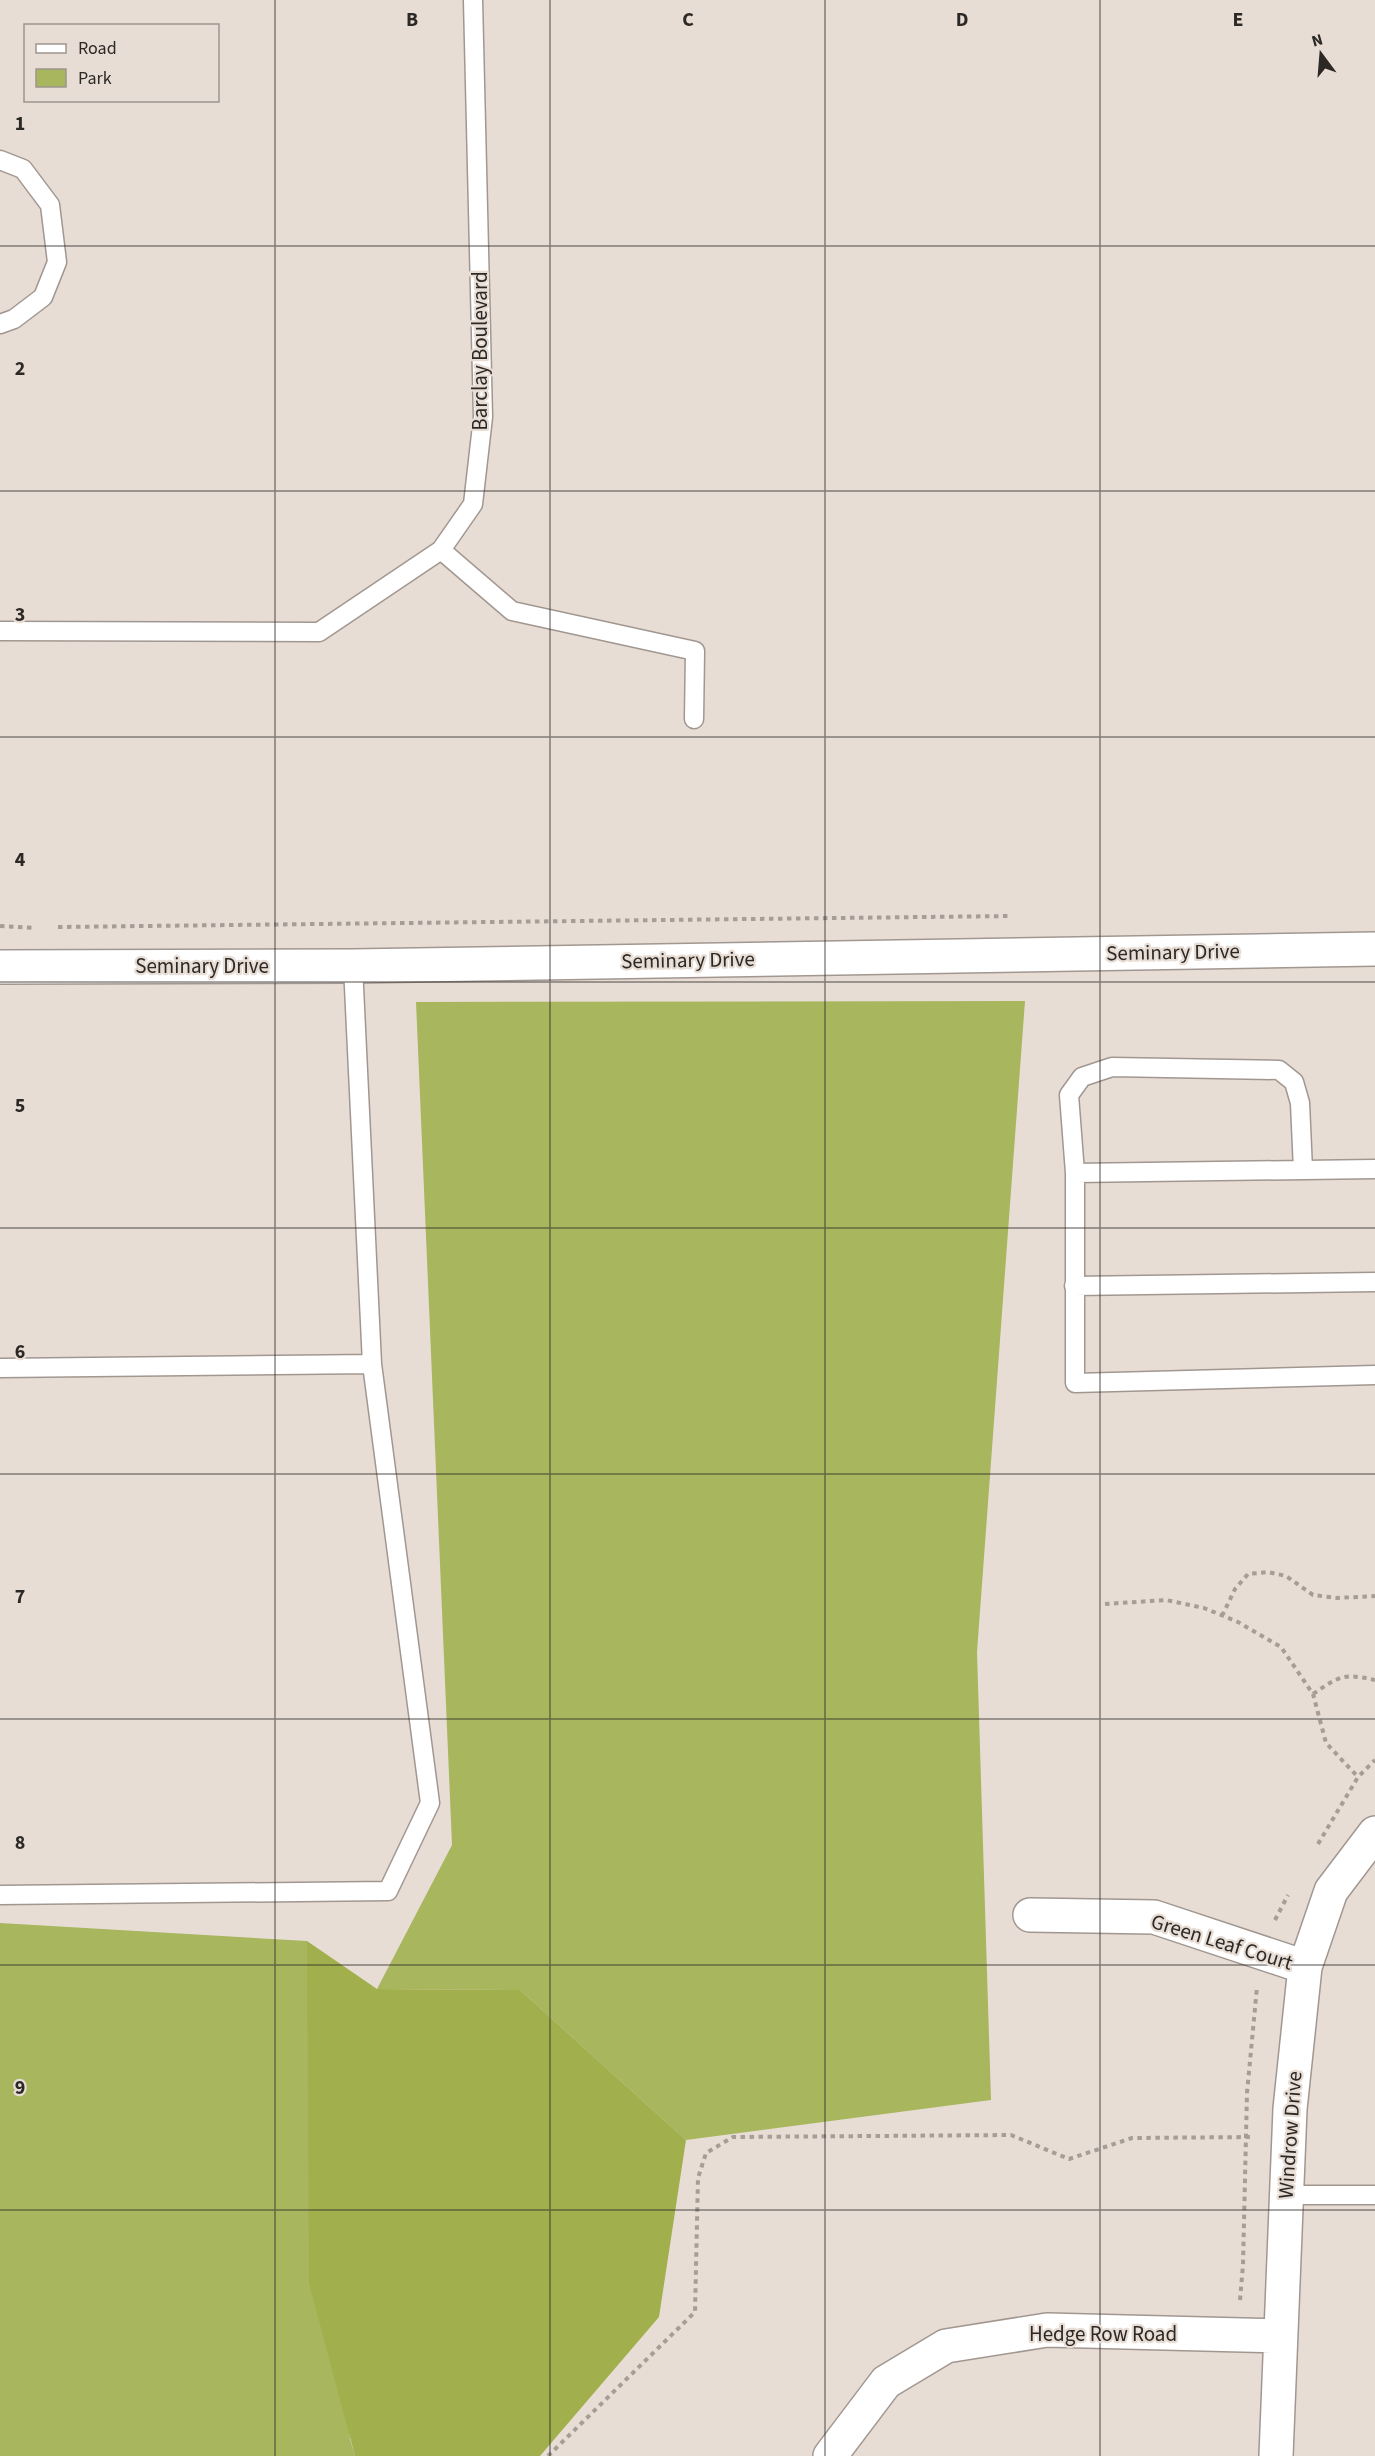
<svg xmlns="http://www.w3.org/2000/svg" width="1375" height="2456" viewBox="0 0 1375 2456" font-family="'Source Sans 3',sans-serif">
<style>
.green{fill:#a8b65e}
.forest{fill:#a1af4d}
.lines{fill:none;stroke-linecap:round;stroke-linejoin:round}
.service-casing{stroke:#a19790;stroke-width:21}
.minor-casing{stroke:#a19790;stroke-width:36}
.tertiary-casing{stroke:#a19790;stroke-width:36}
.path{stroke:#a59d96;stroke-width:4;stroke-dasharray:4.5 4.5;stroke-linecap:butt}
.service{stroke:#fff;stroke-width:18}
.minor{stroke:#fff;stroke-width:33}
.tertiary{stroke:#fff;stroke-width:33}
.grid{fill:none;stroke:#2c2825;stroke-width:1.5;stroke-opacity:0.55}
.labels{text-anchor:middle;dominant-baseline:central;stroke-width:4.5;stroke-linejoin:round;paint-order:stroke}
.street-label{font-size:21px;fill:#2c2825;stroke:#e8ddd5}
.grid-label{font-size:20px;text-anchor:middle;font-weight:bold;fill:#2c2825;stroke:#e8ddd5;stroke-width:4.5;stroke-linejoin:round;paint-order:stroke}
</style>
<rect width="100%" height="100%" fill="#e8ddd5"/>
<path class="green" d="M1025,1001L977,1652L991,2100L686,2140L520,1990L377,1989L452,1845L416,1002Z
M0,1923L307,1941L308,1973L350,2439L355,2456H0Z"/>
<path class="forest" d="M307,1941L377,1989L520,1990L686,2140L659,2317L540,2456H355L309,2283Z"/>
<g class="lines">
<defs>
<path id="service" d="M0,160L23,169L50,205L57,262L43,297L14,319L0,324
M441,550L512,611L695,651L694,719
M0,631L319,632L441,550L473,504L483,417L473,0
M1375,1169L1075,1173V1383L1375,1375
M1075,1173L1069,1095L1082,1077L1112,1067L1279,1070L1294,1082L1300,1103L1303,1170
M1074,1286L1375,1282
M0,1368L372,1364
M0,1895L388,1891L430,1803L372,1364L353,966
M1286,2195H1375"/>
<path id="minor" d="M1030,1915L1154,1917L1305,1967
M830,2456L886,2382L946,2346L1047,2330L1280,2336
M1276,2456L1290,2109L1305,1967L1331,1891L1375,1833"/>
<path id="tertiary" d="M0,967L353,966L1375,949"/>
</defs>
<use href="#service" class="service-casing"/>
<use href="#minor" class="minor-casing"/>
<use href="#tertiary" class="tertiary-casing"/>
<path class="path" d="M0,926L35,928
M58,927L1010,916
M1105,1604L1166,1600L1204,1608L1238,1622L1281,1647L1313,1694L1326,1743L1358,1777
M1222,1616L1235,1589L1248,1574L1268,1572L1286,1576L1313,1595L1337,1598L1375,1596
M1313,1694C1340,1676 1342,1673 1375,1680
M1318,1844L1358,1777L1375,1760
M1275,1920L1288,1895
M1240,2300L1243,2265L1247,2093L1257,1987
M548,2456L695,2312L698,2178L706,2153L733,2137L1011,2135L1069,2159L1132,2138L1254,2137"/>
<use href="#service" class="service"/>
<use href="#minor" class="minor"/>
<use href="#tertiary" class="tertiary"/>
</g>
<path class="grid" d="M275,0V2456M550,0V2456M825,0V2456M1100,0V2456M0,246H1375M0,491H1375M0,737H1375M0,982H1375M0,1228H1375M0,1474H1375M0,1719H1375M0,1965H1375M0,2210H1375"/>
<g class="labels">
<g class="street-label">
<text transform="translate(480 351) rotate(-90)">Barclay Boulevard</text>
<text transform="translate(1173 952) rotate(-1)">Seminary Drive</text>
<text transform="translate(688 960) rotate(-1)">Seminary Drive</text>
<text x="202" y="966">Seminary Drive</text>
<text transform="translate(1222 1942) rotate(17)">Green Leaf Court</text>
<text transform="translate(1290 2135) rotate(-86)">Windrow Drive</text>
<text x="1103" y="2334">Hedge Row Road</text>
</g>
</g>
<g class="grid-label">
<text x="412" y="26">B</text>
<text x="688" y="26">C</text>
<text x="962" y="26">D</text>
<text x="1238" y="26">E</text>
<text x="20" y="130">1</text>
<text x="20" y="375">2</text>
<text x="20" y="621">3</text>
<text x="20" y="866">4</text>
<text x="20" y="1112">5</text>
<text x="20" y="1358">6</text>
<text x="20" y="1603">7</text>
<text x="20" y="1849">8</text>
<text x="20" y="2094">9</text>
</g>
<rect x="24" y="24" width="195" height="78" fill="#e8ddd5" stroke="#9d958f" stroke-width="1.5"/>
<rect x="36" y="44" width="30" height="9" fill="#ffffff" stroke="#9d958f" stroke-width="1.5"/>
<text x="78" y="54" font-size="18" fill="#2c2825">Road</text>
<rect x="36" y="69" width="30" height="18" fill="#a8b65e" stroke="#9d958f" stroke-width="1.5"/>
<text x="78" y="84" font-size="18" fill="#2c2825">Park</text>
<g transform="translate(1321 54) rotate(344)" stroke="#e8ddd5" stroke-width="4.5" paint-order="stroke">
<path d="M0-4.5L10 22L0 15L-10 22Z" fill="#2c2825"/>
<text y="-9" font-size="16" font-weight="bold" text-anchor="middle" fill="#2c2825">N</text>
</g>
</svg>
